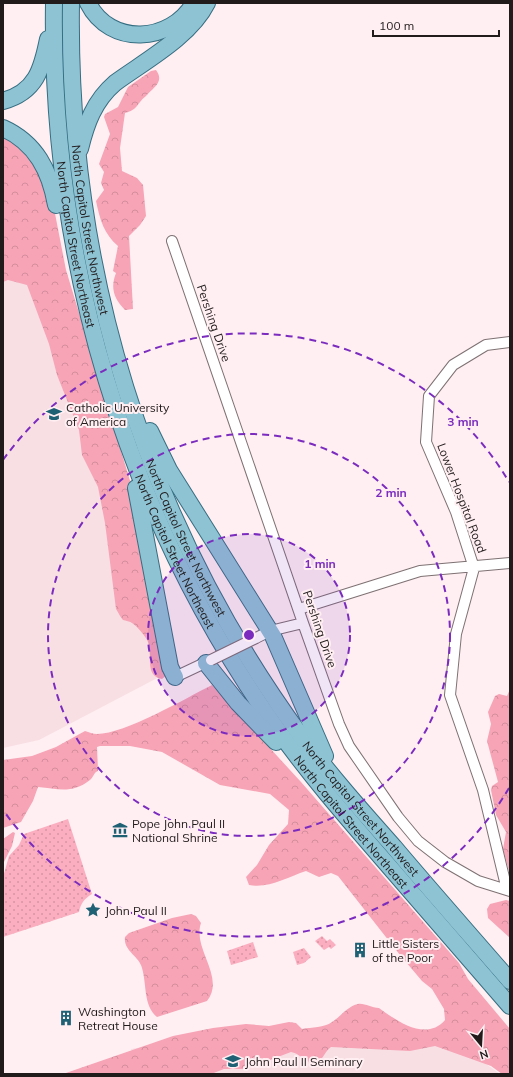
<svg xmlns="http://www.w3.org/2000/svg" width="513" height="1077" viewBox="0 0 513 1077" font-family="Mulish,sans-serif">
<style>
.built{fill:#f8dfe4}
.grass{fill:url(#grass-dots)}
.forest{fill:url(#forest-crowns)}
.lines{fill:none;stroke-linecap:round;stroke-linejoin:round}
.minor-casing{stroke:#7e7173;stroke-width:12}
.primary-casing{stroke:#366e81;stroke-width:18}
.minor{stroke:#fff;stroke-width:10}
.primary{stroke:#8ec3d4;stroke-width:16}
.minor-bridge-casing{stroke:#7e7173;stroke-width:12;stroke-linecap:butt}
.minor-bridge{stroke:#fff;stroke-width:10}
.ring{fill:none;stroke:#7b2cbf;stroke-width:2;stroke-dasharray:7 5}
.labels{text-anchor:middle;dominant-baseline:central;stroke-width:4;stroke-linejoin:round;paint-order:stroke}
.street-label{font-size:12px;fill:#211b1c;stroke:#ffeff2}
.poi-label{font-size:12px;fill:#211b1c;stroke:#ffeff2;text-anchor:start}
.centre{fill:#7b2cbf;stroke:#ffeff2;stroke-width:2}
.ring-label{font-size:12px;text-anchor:middle;font-weight:bold;fill:#7b2cbf;stroke:#ffeff2;stroke-width:4;stroke-linejoin:round;paint-order:stroke}
</style>
<defs>
<pattern id="grass-dots" width="8" height="8" patternUnits="userSpaceOnUse"><rect width="8" height="8" fill="#fbaebf"/><path d="M2 2h.1M6 6h.1" fill="none" stroke="#d795a4" stroke-width="1.8" stroke-linecap="round"/></pattern>
<pattern id="forest-crowns" width="20" height="18" patternUnits="userSpaceOnUse"><rect width="20" height="18" fill="#f6a4b6"/><path d="M2 6a3 3 0 1 1 6 0M12 15a3 3 0 1 1 6 0" fill="none" stroke="#d38d9c"/></pattern>
</defs>
<rect width="100%" height="100%" fill="#ffeff2"/>
<path class="built" d="M3,136L163,675L39,740L3,748Z
M371,1022L475,1056L500,1074H140L131,1049L234,1032L331,1035Z"/>
<path class="grass" d="M68,819L92,894C84,899 81,903 79,912L3,937V877L9,856L19,845L24,834Z
M322,936L327,941L330,939L336,945L331,949L329,947L324,950L315,941Z
M253,942L258,957L231,965L227,951Z
M304,948L311,957L304,963L297,965L293,952Z"/>
<path class="forest" d="M156,70C165,82 153,88 146,96C136,104 139,109 125,113L120,148L122,171L137,178L143,185L146,216L140,225L129,236L133,309L125,310C114,299 110,288 116,273L113,271L118,246C104,234 100,220 96,201L104,190L101,183L104,172L99,164L110,134L104,117L105,114L118,107L128,87L151,71Z
M3,133L22,144L51,193L66,270L131,484L167,675L162,679C144,676 153,655 148,642C146,637 137,626 132,623C129,621 126,621 123,620C121,618 118,612 116,609L105,523L98,487L82,455L79,430L57,375L49,344L27,285L8,280L3,282Z
M212,685L301,782L459,963L468,979L510,1029V1074H502L491,1066L435,1046L410,1051L331,1047C325,1051 324,1058 318,1062C310,1067 300,1053 291,1052L246,1069H224L211,1074H63L173,1036L213,1028L246,1024L269,1026L289,1022L296,1023L302,1029C312,1027 324,1028 332,1022C340,1017 348,1006 358,1004C365,1003 371,1008 379,1008C397,1021 426,1042 445,1020L444,1009L432,989L422,981L400,955L338,876L331,873L319,877L306,871C288,877 268,889 249,885L246,877L257,865L269,845L288,824L289,810L270,794L220,785L162,752L130,746H100L97,747L98,771C93,773 94,777 90,780C72,794 59,789 38,787L33,801L21,822L3,828V760L32,756L56,747L85,731C89,732 93,734 97,734C125,734 186,698 212,685Z
M510,689V875L503,849L506,832L496,815L491,790L492,786L498,782L487,741L491,724L488,712L495,696L499,694L507,696Z
M13,832L15,833L12,846L3,864V839Z
M506,900L510,901V938L488,918L487,909L490,904Z
M191,914L196,916L201,923C192,949 226,977 207,1001L157,1017C143,1005 147,985 142,968C139,956 123,951 125,937L129,933L172,918Z"/>
<g class="lines">
<defs>
<path id="minor" d="M172,241L303,623L339,724L349,746L398,817L418,841L445,862L478,881L510,891
M299,609L420,571L510,563
M256,638L270,631L303,623
M175,677L211,660
M507,890L483,790L450,695L456,634L474,568L456,512L426,442L429,396L453,365L486,345L510,342"/>
<g id="primary">
<path id="s1" d="M54,3C50,259 125,512 272,722C307,772 347,818 387,864C428,911 469,958 510,1006"/>
<path id="s2" d="M71,3C67,268 144,521 301,736C330,775 362,811 394,847C432,892 471,936 510,981"/>
<path d="M88,3C110,47 171,43 194,3"/>
<path d="M3,101C36,92 42,69 48,39"/>
<path d="M3,128C36,143 50,171 56,205"/>
<path d="M80,149C86,124 94,101 115,83C145,61 190,37 207,3"/>
<path d="M150,431L169,470L273,636L325,756"/>
<path d="M136,488L170,667L175,677"/>
<path d="M206,663L238,703L276,742"/>
</g>
</defs>
<use href="#minor" class="minor-casing"/>
<use href="#primary" class="primary-casing"/>
<use href="#minor" class="minor"/>
<use href="#primary" class="primary"/>
<defs>
<path id="minor-bridge" d="M211,660L256,638"/>
</defs>
<use href="#minor-bridge" class="minor-bridge-casing"/>
<use href="#minor-bridge" class="minor-bridge"/>
</g>
<circle cx="249" cy="635" r="101" fill="#7b2cbf" fill-opacity=".12"/>
<g class="ring">
<circle cx="249" cy="635" r="101"/>
<circle cx="249" cy="635" r="201"/>
<path d="M509 788A302 302 0 0 1 3 810M3 460A302 302 0 0 1 509 482"/>
</g>
<defs>
<symbol id="university-bare" viewBox="-9 -9 18 18"><path d="M0-5L7-2L0 1L-7-2ZM-4 1L0 2.5L4 1V4Q0 6-4 4Z" fill="#1e6074" stroke="#ffeff2" stroke-width="2.5" paint-order="stroke"/></symbol>
<symbol id="museum-bare" viewBox="-9 -9 18 18"><path d="M0-6L6-3V-2H-6V-3ZM-5-1h2V3h-2ZM-1-1h2V3h-2ZM3-1h2V3H3ZM-6 4H6V6H-6Z" fill="#1e6074" stroke="#ffeff2" stroke-width="2.5" paint-order="stroke"/></symbol>
<symbol id="sight-bare" viewBox="-9 -9 18 18"><path d="M0-6L1.8-2.2L6-1.7L2.9 1.2L3.7 5.4L0 3.3L-3.7 5.4L-2.9 1.2L-6-1.7L-1.8-2.2Z" fill="#1e6074" stroke="#ffeff2" stroke-width="2.5" paint-order="stroke"/></symbol>
<symbol id="building-bare" viewBox="-9 -9 18 18"><path d="M-4-6H4V6H1V3H-1V6H-4ZM-2.5-4.3h1.7v1.8h-1.7ZM.8-4.3h1.7v1.8H.8ZM-2.5-1h1.7V.8h-1.7ZM.8-1h1.7V.8H.8Z" fill="#1e6074" stroke="#ffeff2" stroke-width="2.5" paint-order="stroke"/></symbol>
</defs>
<g fill-rule="evenodd">
<use href="#university-bare" x="43" y="403" width="22" height="22"/>
<use href="#museum-bare" x="109" y="819" width="22" height="22"/>
<use href="#sight-bare" x="82" y="899" width="22" height="22"/>
<use href="#building-bare" x="349" y="939" width="22" height="22"/>
<use href="#building-bare" x="55" y="1007" width="22" height="22"/>
<use href="#university-bare" x="222" y="1050" width="22" height="22"/>
</g>
<g class="labels">
<g class="street-label">
<text stroke="none"><textPath href="#s2" startOffset="228">North Capitol Street Northwest</textPath></text>
<text stroke="none"><textPath href="#s1" startOffset="243">North Capitol Street Northeast</textPath></text>
<text transform="translate(214 323) rotate(71)">Pershing Drive</text>
<text transform="translate(462 498) rotate(69)">Lower Hospital Road</text>
<text stroke="none"><textPath href="#s2" startOffset="552">North Capitol Street Northwest</textPath></text>
<text stroke="none"><textPath href="#s1" startOffset="567">North Capitol Street Northeast</textPath></text>
<text transform="translate(320 629) rotate(71)">Pershing Drive</text>
<text stroke="none"><textPath href="#s2" startOffset="876">North Capitol Street Northwest</textPath></text>
<text stroke="none"><textPath href="#s1" startOffset="891">North Capitol Street Northeast</textPath></text>
</g>
<g class="poi-label">
<text x="66" y="407">Catholic University<tspan x="66" dy="14">of America</tspan></text>
<text x="132" y="823">Pope John Paul II<tspan x="132" dy="14">National Shrine</tspan></text>
<text x="105" y="910">John Paul II</text>
<text x="372" y="943">Little Sisters<tspan x="372" dy="14">of the Poor</tspan></text>
<text x="78" y="1011">Washington<tspan x="78" dy="14">Retreat House</tspan></text>
<text x="245" y="1061">John Paul II Seminary</text>
</g>
</g>
<circle cx="249" cy="635" r="6" class="centre"/>
<g class="ring-label">
<text x="463" y="426">3 min</text>
<text x="391" y="497">2 min</text>
<text x="320" y="568">1 min</text>
</g>
<rect width="513" height="1077" fill="none" stroke="#211b1c" stroke-width="8"/>
<g transform="translate(481 1045) rotate(162)" stroke="#ffeff2" stroke-width="3" paint-order="stroke">
<path d="M0-3L7 15L0 10L-7 15Z" fill="#211b1c"/>
<text y="-6" font-size="11" font-weight="bold" text-anchor="middle" fill="#211b1c">N</text>
</g>
<path d="M373 30v6h126v-6" fill="none" stroke="#211b1c" stroke-width="2"/>
<text x="379" y="30" font-size="12" fill="#211b1c" stroke="#ffeff2" stroke-width="3" paint-order="stroke">100 m</text>
</svg>
